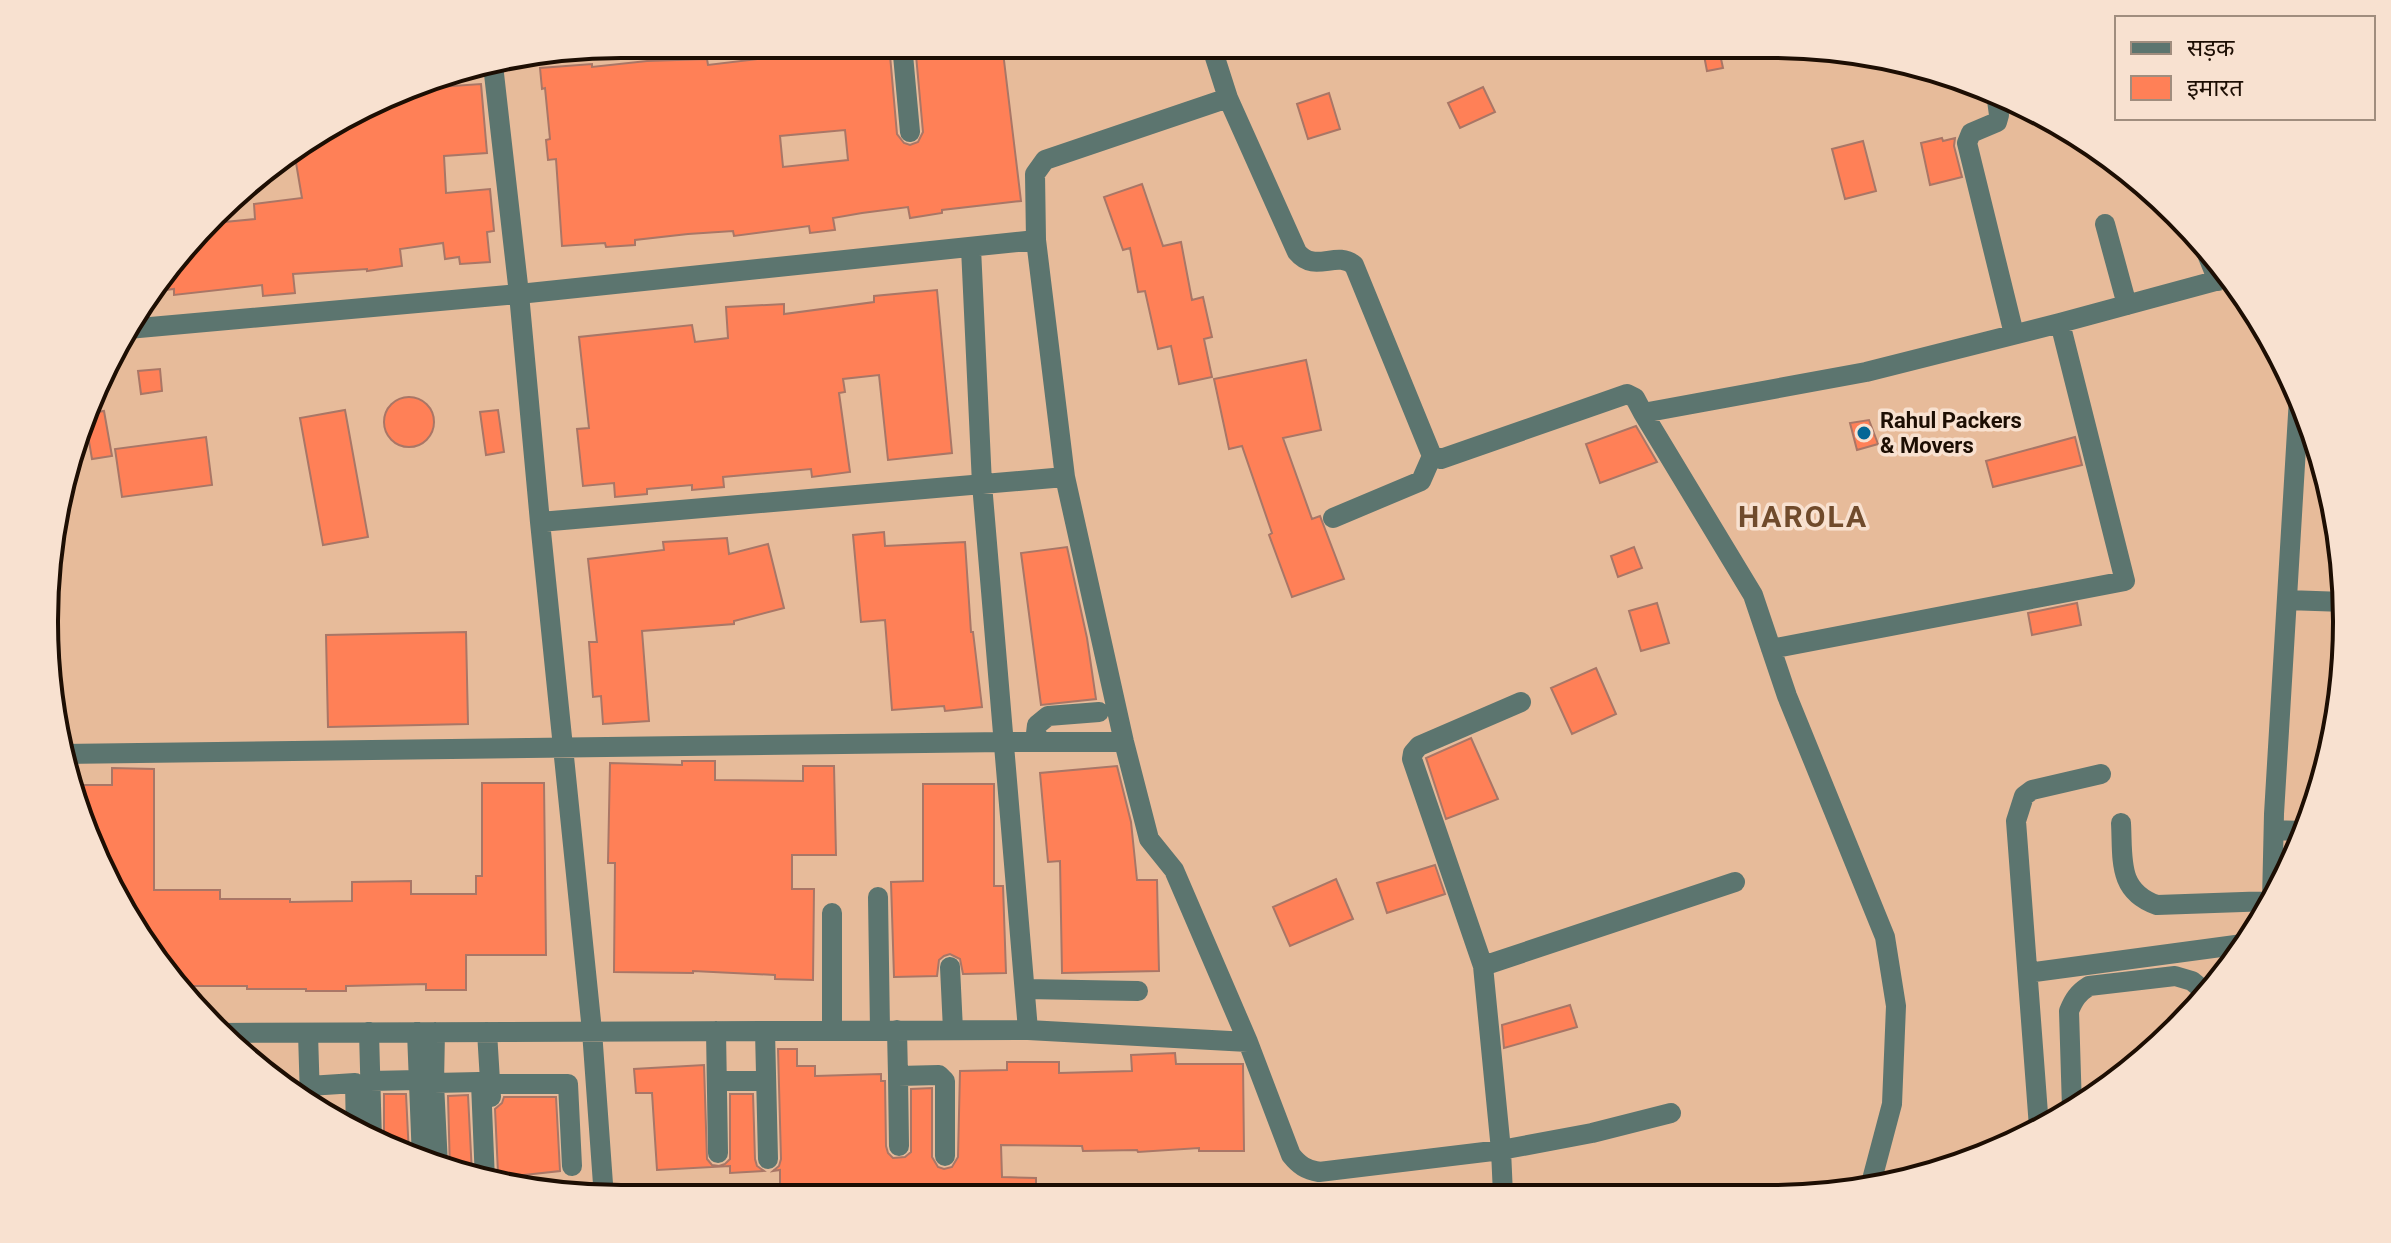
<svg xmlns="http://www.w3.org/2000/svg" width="2391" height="1243" viewBox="0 0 2391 1243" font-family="Roboto,'Noto Sans Devanagari',sans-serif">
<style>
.building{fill:#ff8057;stroke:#a97666;stroke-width:2;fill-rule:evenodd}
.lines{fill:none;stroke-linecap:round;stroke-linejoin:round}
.minor{stroke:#5c756f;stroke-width:20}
.poi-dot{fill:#046796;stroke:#f8e1d0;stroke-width:3}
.labels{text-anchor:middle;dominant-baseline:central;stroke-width:7;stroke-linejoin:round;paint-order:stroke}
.poi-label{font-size:22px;font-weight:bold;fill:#1d0e03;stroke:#f8e1d0;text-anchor:start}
.district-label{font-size:30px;font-weight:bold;letter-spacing:2px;fill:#704b2c;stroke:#f8e1d0}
.rim{fill:none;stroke:#1d0e03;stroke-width:4}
</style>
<rect width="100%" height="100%" fill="#e7bb9a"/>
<path class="building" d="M835,44H889L897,134L904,143L910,145L918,142L923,132L915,44H1002L1021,201L942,210V213L910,218L908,207L862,213L833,218L835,230L810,233L809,226L734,236L733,231L688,234L635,240V245L606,247L605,243L562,246L556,159L548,160L546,140L550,139L545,88L542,89L540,68L592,64V67L647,61L707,59L708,65L792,55V48ZM845,130L848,160L783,167L780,136Z
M1702,45H1718L1723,68L1707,71Z
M481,84L487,153L444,156L446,193L490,189L494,231L487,232L490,262L460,264L459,257L445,259L443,243L400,249L402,266L367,271V269L293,274L295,293L263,296L262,285L174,295V289L149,292L214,223L255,219L254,204L302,198L294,151L409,89Z
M1483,87L1495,112L1460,128L1448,103Z
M1329,93L1340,129L1308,139L1297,104Z
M1942,138L1943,141L1955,138L1954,146L1962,177L1930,185L1921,143Z
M1863,141L1876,191L1845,199L1832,149Z
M1142,184L1163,246L1181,242L1192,300L1203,297L1212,337L1204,339L1212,377L1179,384L1171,346L1158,349L1145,291L1138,292L1130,248L1123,250L1104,197Z
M937,290L952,453L888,460L879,375L843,379L845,392L839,393L850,472L812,477L811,469L723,477L724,487L692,490V485L647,489V494L615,497L614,483L583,486L577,429L589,428L579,337L692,325L695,342L728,338L726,307L784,304V314L874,302V296Z
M1306,360L1321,430L1283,438L1312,519L1320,516L1344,579L1292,597L1269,535L1272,533L1242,446L1229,449L1214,379Z
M160,369L162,391L141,394L138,371Z
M384 422a25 25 0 1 1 50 0a25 25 0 1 1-50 0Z
M345,410L368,537L323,545L300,418Z
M498,410L504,452L486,455L480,412Z
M104,411L112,456L92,459L86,424L91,413Z
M1869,420L1878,444L1857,450L1850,423Z
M1636,426L1657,462L1600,483L1586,444Z
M206,437L212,485L122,497L115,449Z
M2075,437L2082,465L1993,487L1986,461Z
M884,532L885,546L965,542L971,632H973L982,707L945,711L944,706L892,710L885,620L861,622L853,535Z
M727,538L729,554L768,544L784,608L734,621V624L642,631L649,721L603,724L601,696L593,697L589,642H597L588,559L664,550L663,542Z
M1067,547L1087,638L1096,699L1041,705L1021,553Z
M1634,547L1642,568L1618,577L1611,556Z
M1657,603L1669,643L1641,651L1629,611Z
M2077,603L2081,625L2032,635L2028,613Z
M466,632L468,724L328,727L326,635Z
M1596,668L1616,714L1572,734L1551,688Z
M1471,738L1498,799L1446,819L1426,758Z
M682,761H715V780L803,781V766H834L836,855H792V889H814L813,980L775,979V975L693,971V973L614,972L615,863H608L610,763L682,765Z
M1117,766L1131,822L1137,880H1157L1159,971L1062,973L1060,861L1048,862L1040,773Z
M112,768L154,769V890H220V899H290V902L352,901V882L411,881V894H476V876H482V783H544L546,955H466V990H426V984L346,986V991H306V989H247V986H182L103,876L69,785H112Z
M923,784H994V886H1003L1006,973L963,974L960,959L950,954L944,956L939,960L937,976L894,977L891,882L923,881Z
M1435,865L1445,894L1387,913L1377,883Z
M1336,879L1353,919L1290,946L1273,907Z
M1570,1005L1577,1027L1504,1048L1502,1025Z
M778,1049H797V1066H815V1076L881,1074V1081H885L886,1146L888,1153L893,1158L905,1157L911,1152V1089L932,1088V1157L938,1167L944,1169L952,1167L958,1157L960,1071L1007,1070V1062H1059V1073L1132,1071L1131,1055L1175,1053L1176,1064H1243L1244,1151H1199V1148L1138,1152L1137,1150L1083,1151L1082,1146L1001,1145L1002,1177L1036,1178V1196L780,1197V1170L773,1171L779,1166L781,1159Z
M704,1065L707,1159L712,1165L719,1166L725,1164L730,1159V1094H753L755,1159L757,1166L764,1171L730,1173V1166L657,1170L652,1093H636L634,1069Z
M384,1094H406L409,1155L384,1146Z
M468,1095L472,1174L460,1175L450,1171L448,1096Z
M504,1097H556L560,1171L505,1177V1173H498L495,1109L502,1103Z"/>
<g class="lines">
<path class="minor" d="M902,44L910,132
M1211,45L1228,98L1297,252C1315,274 1336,250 1354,265L1432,456L1441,459L1627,394L1635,398L1643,413
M493,65L519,294L540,522L592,1031L604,1198
M1996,93L1999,115L1997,122L1971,133L1967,143L2014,334
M2105,224L2127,305
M2200,237L2218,281
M971,248L982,484L1028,1030
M128,329L519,294L1036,240
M1333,518L1421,481L1432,456
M540,522L1065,477
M2287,600L2344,602
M1771,649L2125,581L2060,323
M1035,742L1037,725L1048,716L1099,712
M61,754L1005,742H1124
M2121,823C2123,859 2117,891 2157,905L2271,901
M2274,830L2305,831
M878,897L880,1030
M2272,901L2274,814L2299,398
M832,913V1030
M1483,966L1735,882
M950,967L953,1030
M2028,973L2243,944
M1025,989L1138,991
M897,1030L898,1076L939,1075L945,1081V1156
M716,1031L718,1153
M765,1031L768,1159
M369,1032L372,1142
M417,1032L422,1160
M487,1032L491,1097
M218,1033L1028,1030L1248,1042L1174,870L1149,839L1124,742L1065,477L1036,240L1035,174L1045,160L1228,98
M308,1033L310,1099
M1248,1042L1291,1155C1299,1165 1306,1170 1319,1172L1501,1150L1592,1133L1671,1113
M898,1076L899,1146
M370,1081L418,1080
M717,1081H766
M434,1083L435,1032
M491,1084H568L572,1166
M309,1086L355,1083L356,1133
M2072,1108L2069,1011C2074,999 2078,993 2089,986L2175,976L2192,981L2209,995
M2039,1127L2016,821L2024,796L2032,790L2101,774
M438,1166L434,1083L479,1082L481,1083L485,1181
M1870,1187L1892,1104L1896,1006L1885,937L1787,696L1753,595L1643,413L1866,372L2060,323L2230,277
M1503,1195L1501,1150L1483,966L1412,759L1413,753L1419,746L1521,702"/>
</g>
<circle class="poi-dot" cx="1864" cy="433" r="8"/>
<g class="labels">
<g class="poi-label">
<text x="1880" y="420">Rahul Packers<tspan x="1880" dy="25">&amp; Movers</tspan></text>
</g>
<g class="district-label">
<text x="1803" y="516">HAROLA</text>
</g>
</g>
<path d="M0 0H2391V1243H0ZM621 58H1770A563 563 0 0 1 2333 621V622A563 563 0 0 1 1770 1185H621A563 563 0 0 1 58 622V621A563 563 0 0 1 621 58Z" fill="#f8e1d0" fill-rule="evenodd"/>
<path class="rim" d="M621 58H1770A563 563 0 0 1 2333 621V622A563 563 0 0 1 1770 1185H621A563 563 0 0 1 58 622V621A563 563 0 0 1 621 58Z"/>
<rect x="2115" y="16" width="260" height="104" fill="#f8e1d0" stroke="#a08d7e" stroke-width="2"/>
<rect x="2131" y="42" width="40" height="12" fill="#5c756f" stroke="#a08d7e" stroke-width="2"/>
<text x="2187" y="56" font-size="24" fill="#1d0e03">सड़क</text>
<rect x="2131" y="76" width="40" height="24" fill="#ff8057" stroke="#a08d7e" stroke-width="2"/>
<text x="2187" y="96" font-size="24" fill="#1d0e03">इमारत</text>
</svg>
